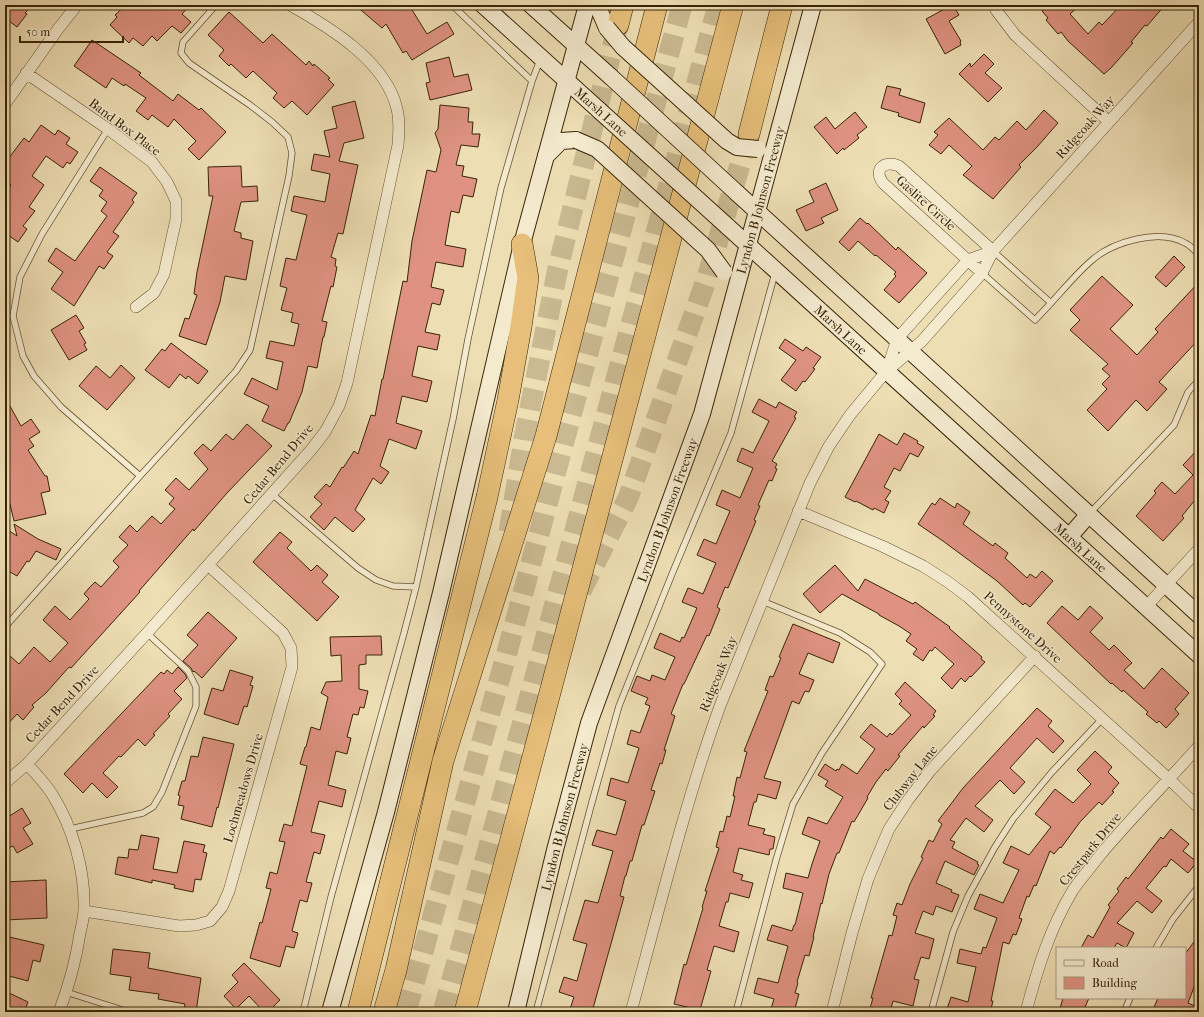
<svg xmlns="http://www.w3.org/2000/svg" width="1204" height="1017" viewBox="0 0 1204 1017" font-family="'IM FELL French Canon',serif">
<style>
.building{fill:#df9282;stroke:#392406}
.lines{fill:none;stroke-linecap:round;stroke-linejoin:round}
.motorway-tunnel{stroke:#cab991;stroke-width:21;stroke-dasharray:21 10;stroke-linecap:butt}
.service-casing{stroke:#665232;stroke-width:7}
.minor-casing{stroke:#665232;stroke-width:12}
.secondary-casing{stroke:#392406;stroke-width:18}
.motorway-casing{stroke:#392406;stroke-width:22}
.service{stroke:#f4eace;stroke-width:5.5}
.minor{stroke:#f4eace;stroke-width:11}
.secondary{stroke:#f4eace;stroke-width:16}
.motorway{stroke:#e7bf7a;stroke-width:21}
.secondary-bridge-casing{stroke:#392406;stroke-width:18;stroke-linecap:butt}
.secondary-bridge{stroke:#f4eace;stroke-width:16}
.labels{text-anchor:middle;dominant-baseline:central;stroke-width:3;stroke-linejoin:round;paint-order:stroke}
.street-label{font-size:13px;fill:#392406;stroke:#f4eace}
</style>
<rect width="100%" height="100%" fill="#eedeb4"/>
<filter id="stains"><feTurbulence type="fractalNoise" baseFrequency=".005" numOctaves="4"/><feColorMatrix values="0 0 0 0 .2 0 0 0 0 .09 0 0 0 0 .02 0 0 0 .5 -.17"/></filter>
<radialGradient id="worn" r=".72"><stop offset=".6" stop-color="#630" stop-opacity="0"/><stop offset="1" stop-color="#630" stop-opacity=".3"/></radialGradient>
<path class="building" d="M5,5H33L25,13L27,14L17,27L5,18Z
M126,5H190L182,14L191,22L181,33L172,26L157,41L152,36L143,46L133,38L129,43L110,25L117,17L115,15Z
M355,5H409L427,34L447,22L454,34L412,60L406,51L403,53L386,24L382,28Z
M952,5H953L959,15L949,21L961,41L960,42L961,45L945,54L926,19Z
M1050,5H1080L1070,14L1088,34L1099,22L1102,25L1121,5H1165L1147,26L1145,25L1131,42L1133,43L1111,68L1104,74L1068,41L1061,32L1058,34L1046,20L1048,18L1042,11Z
M229,12L263,43L272,34L306,65L309,61L313,66L314,64L330,78L328,79L334,85L307,115L292,101L284,108L273,98L277,93L253,71L246,78L231,64L229,66L219,56L224,50L208,35Z
M92,40L141,73L139,75L173,101L178,94L199,110L201,108L226,132L199,160L188,149L196,141L174,119L168,127L152,115L148,120L136,111L146,98L125,84L124,86L112,78L106,88L74,66Z
M984,54L994,64L985,73L1002,88L988,102L959,74L970,63L971,67Z
M449,57L454,77L468,74L472,90L430,100L426,83L430,82L426,63Z
M887,86L901,89L899,95L925,103L920,123L898,116L899,113L881,108Z
M355,101L364,138L344,143L339,161L358,165L343,234L338,233L331,257L336,259L335,266L337,267L333,287L331,286L322,321L327,322L324,337H323L317,368L308,366L302,392L289,423H288L284,431L262,421L269,406L244,394L252,378L277,390L283,362L266,358L270,341L294,346L299,324L291,322L293,313L281,310L287,288L280,286L286,258L296,260L307,215L291,211L294,196L325,202L330,174L311,170L314,154L330,157L324,131L337,128L332,107Z
M440,105L469,108L468,122H473L472,134H480L478,147L461,145L456,165L464,166L462,176L477,179L473,197L463,195L459,213L451,211L445,245L466,249L463,267L436,262L431,287L444,290L440,305L432,303L425,332L440,335L437,350L418,346L412,376L432,381L427,402L402,396L396,423L422,431L416,449L389,439L380,466L389,472L381,484L373,478L355,510L365,519L353,532L335,517L324,530L310,517L322,504L314,497L326,484L330,487L342,467L343,468L354,451L358,454L371,415L375,416L382,379H383L403,281L407,282L412,241L427,170L436,172L441,150L435,133L438,129Z
M1044,110L1058,123L1037,147L1019,165L1021,167L993,199L963,175L972,166L949,145L941,154L929,145L938,135L934,132L949,118L983,150L995,137L999,140L1017,121L1026,130Z
M855,112L867,127L857,135L859,138L844,150L843,148L837,154L814,127L826,117L835,129Z
M41,125L55,135L58,130L70,138L66,144L78,152L70,164L67,162L63,168L46,156L32,176L44,185L29,207L35,211L23,226L27,229L18,242L5,233V193L11,185L5,181V163L24,138L29,142Z
M241,166L242,187L257,186L258,201L241,202L234,231L241,233V238L253,241L246,280L225,276L220,302L206,345L179,336L185,318L189,319L197,295L194,294L197,272L213,196H209L208,167Z
M100,167L137,193L132,200L134,202L113,232L119,236L107,252L113,256L104,269L99,266L74,306L51,289L63,272L48,261L56,248L75,261L107,216L101,211L107,202L99,196L103,190L90,181Z
M826,183L838,210L821,218L824,223L806,231L796,210L814,202L809,191Z
M860,218L867,224L868,223L896,250L898,247L927,273L899,303L884,290L896,276L894,274L896,272L876,255L875,256L858,241L849,251L839,242Z
M1174,256L1185,267L1166,287L1155,277Z
M1102,276L1133,305L1110,329L1137,355L1158,332L1155,329L1199,282V339L1159,382L1167,389L1147,411L1136,400L1108,431L1087,410L1107,389L1102,384L1110,376L1102,369L1108,364L1070,330L1080,320L1070,310Z
M76,315L84,328L79,331L86,343L84,344L87,350L69,360L51,330Z
M785,339L803,351L806,347L821,357L813,368L815,369L805,382L803,381L796,391L781,380L796,360L779,348Z
M171,343L208,371L198,384L188,376L186,379L180,374L169,388L145,370L162,349L165,351Z
M121,365L135,378L107,410L79,386L96,366L110,378Z
M5,397L21,426L31,419L40,432L29,439L34,446L28,450L45,476H47L50,491L41,493L46,514L14,521L5,483Z
M759,399L776,408L779,402L797,412L794,417L796,418L772,461L777,464L775,468L777,469L772,481L769,480L758,505L760,506L754,520L756,521L728,588L725,587L717,607L720,609L709,636L707,635L684,684H683L671,714L675,716L664,750H666L662,764L660,763L651,790L655,791L644,825H642L632,861H630L626,876H625L620,896L624,897L592,1012H569L574,997L559,992L564,977L577,981L587,944L573,940L585,900L598,903L613,851L592,845L597,830L616,835L626,801L607,795L611,778L628,783L639,748L627,744L631,730L640,733L650,706L645,704L648,698L631,691L637,676L650,681L652,675L665,680L675,657L654,648L660,633L680,642L682,637L684,638L697,608L682,602L688,588L703,594L716,563L697,555L704,539L716,544L730,511L716,505L722,490L740,498L753,468L737,461L742,448L753,453L769,421L752,412Z
M247,424L272,446L227,493L194,531L193,529L139,591L140,592L71,668L69,667L46,693L32,705L34,707L23,720L17,714L5,727V662L10,656L19,664L34,647L50,662L68,643L43,620L55,606L70,620L89,599L84,594L89,588L95,582L101,587L119,567L113,561L128,545L119,537L130,525L137,532L152,516L161,524L175,509L169,504L174,498L165,490L176,478L189,490L208,469L194,453L203,444L211,451L226,434L233,440Z
M904,433L918,441L917,443L924,447L918,457L910,453L900,471L894,468L884,487L891,491L885,500L889,502L884,513L874,508L873,510L856,501L855,502L845,497L879,434L897,445Z
M1199,448V495L1182,516L1184,518L1163,541L1136,516L1156,493L1154,491L1162,482L1175,494L1193,475L1183,465Z
M940,498L955,508L957,503L970,512L963,524L993,546L995,543L1008,553L1005,558L1027,578L1030,574L1036,578L1042,571L1053,581L1030,607L1025,603L1023,605L997,581L943,541L918,524L932,503L935,505Z
M14,524L38,539L61,549L56,560L36,551L29,562L27,561L17,576L5,569V528L17,536Z
M280,532L292,542L287,548L311,571L317,565L328,575L322,582L339,597L317,621L253,562Z
M835,565L858,591L865,579L913,604L915,602L950,627L949,628L982,657L981,659L985,662L971,677L970,676L965,682L961,678L952,689L941,678L954,664L935,647L932,651L930,650L923,661L913,654L917,649L906,641L911,634L899,626L879,615V614L842,594L820,613L803,594Z
M1062,606L1078,620L1090,606L1103,618L1090,632L1109,650L1114,645L1132,663L1124,670L1144,689L1162,668L1189,693L1175,709L1179,714L1166,728L1159,721L1157,723L1146,714L1148,712L1123,690L1122,692L1112,683L1111,684L1047,623Z
M208,612L237,638L202,678L194,671L193,672L191,668L183,661L198,645L187,635Z
M793,624L840,643L833,663L808,653L799,674L814,680L809,692L805,691L799,704L792,701L764,778L781,782L776,799L758,794L756,802H754L748,825L765,829L763,834L775,837L773,849H770L769,855L739,848L733,872L743,875L741,880L753,883L749,898L730,893L728,902H726L719,926L739,932L734,952L714,946L707,970L711,971L700,1010L674,1004L684,964L686,965L703,908L702,907L707,891H705L719,848L716,847L720,831L723,832L727,816L730,817L735,796H733L737,777L740,778L747,752L744,751L768,691L765,690L770,676L773,677L781,658L779,657Z
M381,636L382,655H366V664L359,665V689L368,691L364,708L360,707L358,715L353,714L347,737L351,738L347,754L336,751L328,785L346,790L342,807L319,801L311,832L325,835L320,854L314,852L306,882L312,883L307,902L300,900L292,931L298,933L294,948L286,946L280,967L250,958L260,922L262,923L271,889L266,888L270,872L277,874L285,842L279,841L284,824L292,826L307,766L300,764L305,747H306L311,727L320,730L328,697L321,693L326,682L342,681L341,655L331,656L330,637Z
M178,667L185,674L187,678L174,691L182,699L168,714L170,716L153,734L155,735L145,746L138,739L121,757L119,756L103,773L118,787L107,798L92,783L83,793L64,774L161,672L164,674L167,670L172,674Z
M230,670L253,677L250,685L253,686L247,707L244,706L238,725L204,714L212,688L223,691Z
M905,682L936,711L933,715L935,716L924,728L923,726L898,755L900,756L888,771L886,769L876,782L867,797L868,798L854,822L852,821L839,853H837L829,874L822,904L821,903L813,937H814L809,956L805,955L797,982L798,983L795,993L799,994L794,1012H770L774,999L754,993L758,978L778,983L788,946L767,940L772,925L792,931L794,925H795L803,893L783,888L786,873L808,878L812,864L820,841L802,834L808,817L827,824L843,797L825,786L828,781L818,775L825,764L836,771L837,769L839,770L842,764L857,774L875,749L860,737L871,724L887,737L890,733L892,735L911,715L899,704L902,701L895,694Z
M1037,708L1052,721L1048,726L1064,741L1053,753L1037,738L1010,768L1025,782L1014,794L1000,780L975,806L993,820L984,832L966,818L950,840L955,842L952,848L978,862L977,864L979,865L974,875L945,861L936,883L952,890L951,892L959,895L952,912L936,906L933,915L923,911L915,933L934,939L929,959L921,957L914,979L919,980L913,1006L893,1001L890,1012H869L873,998H871L889,935L892,936L897,916L893,915L897,903L902,905L910,884L923,858L921,857L929,840L933,842L942,824L938,821L963,788Z
M203,737L234,744L218,808L217,807L212,827L181,819L184,806L178,805L180,796L178,795L182,781H185L191,756L198,757Z
M1095,751L1112,767L1108,772L1119,783L1112,791L1114,792L1102,805L1099,802L1080,822L1061,848L1060,847L1054,854L1050,851L1036,886L1034,885L1029,897L1027,896L1019,918L1022,919L1016,935L1013,934L1009,944L1003,942L991,1001H993L991,1009H993L992,1012H946L951,997L968,1002L976,967L957,963L960,949L981,954L983,947L986,948L997,918L974,909L980,894L1003,903L1019,870L1003,863L1011,846L1029,855L1051,827L1035,814L1055,789L1073,803L1091,784L1077,770Z
M22,808L31,823L23,828L33,844L17,853L13,846L5,850V819Z
M1171,829L1189,844L1183,851L1197,862L1188,873L1171,859L1166,867L1164,866L1146,888L1162,901L1152,913L1137,901L1117,923L1134,933L1126,948L1117,943L1114,948H1081L1088,935L1093,938L1110,907L1108,905L1119,891L1117,889L1126,877L1128,879L1161,837L1163,839Z
M141,835L159,838L153,869L177,873L184,841L205,845L203,852L207,853L201,880L195,879L193,892L174,888L175,885L152,880V883L115,874L118,857L128,858L129,849L138,850Z
M46,880L47,918L5,920V882Z
M1199,935V974L1188,1003L1199,1008V1012H1152L1158,998H1185V954Z
M5,936L44,945L40,962L33,960L28,981L5,975L9,955L5,954Z
M113,949L150,953L148,968L201,978L196,1012H183L185,1004L158,999L159,994L129,990L131,977L110,974Z
M244,963L280,1000L268,1012H264L249,996L236,1009L224,996L238,982L232,975Z
M5,991L28,1002L24,1012H5Z
M1063,998H1089L1083,1012H1059Z"/>
<g class="lines">
<path class="motorway-tunnel" d="M509,532L525,433L558,268L618,25
M581,591L628,498L707,278L749,134
M406,1012L506,656L682,5
M443,1012L495,824L718,5"/>
<defs>
<path id="service" d="M452,5L532,81
M108,129L42,234L20,277L13,316L23,356L34,376L61,407L140,476
M982,273L1035,320L1051,303L993,251
M1051,303C1064,289 1076,274 1091,261C1112,242 1159,228 1185,243C1190,245 1194,250 1199,254
M272,494L358,568L376,580L393,586L416,587
M1090,513L1174,425L1188,392L1199,380
M5,627L140,476L236,371L250,350L289,176L292,153L288,137L272,122L250,105L189,63L181,53L183,42L216,5
M70,829L143,813L153,807L162,792L196,706V687L188,671L147,633
M1156,948L1173,919L1199,886
M66,992L129,1012
M303,1012L331,897L404,633L416,587L453,419L468,339L501,188L532,81L540,60
M536,1012L592,802L619,706L672,574L731,433L775,273
M736,1012L776,860L793,804L822,753L882,664L870,652L840,633L762,601
M931,1012L953,932L968,896L995,847L1013,819L1052,772L1103,718
M1124,1012L1130,998"/>
<path id="minor" d="M994,5L996,10L1015,35L1109,122
M26,73L108,129L152,162L167,182L176,201V219L164,274L154,293L136,307
M5,104L58,29L77,5
M982,273L883,183C873,169 884,160 899,166L993,251
M887,370L897,339L968,260L993,251
M798,511L882,546L923,566L948,582L968,597L1169,779L1199,808
M1146,607L1166,585L1199,549
M27,764C35,773 45,783 52,794C73,828 85,869 84,909C84,917 82,925 80,933C76,960 69,986 59,1012
M5,783L27,764L147,633L311,450L325,432L339,406L347,383L398,145C399,133 400,121 397,109C386,61 329,27 290,5
M84,911L179,926L196,925L210,921L222,907L229,891L292,667L291,648L283,633L208,565
M631,1012C659,910 684,806 720,706L810,483L829,446L850,415L879,380L887,371L922,341L982,273L993,251L1199,22
M832,1012L852,933L868,879L889,829L908,800L930,771L1035,656
M1026,1012C1037,970 1050,928 1073,890C1081,878 1092,866 1101,854C1132,817 1167,782 1199,746"/>
<g id="secondary">
<path d="M483,5L600,111"/>
<path d="M531,5L611,77"/>
<path d="M597,5L607,28"/>
<path d="M546,156L561,141L576,140"/>
<path d="M737,193L1199,615"/>
<path id="s1" d="M727,226L1199,655"/>
<path d="M1069,537L1089,514"/>
<path d="M330,1012L386,812L441,593L522,244L587,5"/>
<path id="s2" d="M516,1012L555,850L589,723L702,414L813,5"/>
</g>
<path id="motorway" d="M618,25L623,5
M749,134L782,5
M358,1012L487,497L508,400L521,327L528,278L522,244
M384,1012L396,970L443,761L546,436L657,5
M465,1012L733,5"/>
</defs>
<use href="#service" class="service-casing"/>
<use href="#minor" class="minor-casing"/>
<use href="#secondary" class="secondary-casing"/>
<use href="#motorway" class="motorway-casing"/>
<use href="#service" class="service"/>
<use href="#minor" class="minor"/>
<use href="#secondary" class="secondary"/>
<use href="#motorway" class="motorway"/>
<defs>
<path id="secondary-bridge" d="M607,28L623,47L727,141L737,147L758,149
M611,77L737,193
M600,111L727,226
M576,140L597,149L708,250L724,272"/>
</defs>
<use href="#secondary-bridge" class="secondary-bridge-casing"/>
<use href="#secondary-bridge" class="secondary-bridge"/>
</g>
<g class="labels">
<g class="street-label">
<text transform="translate(601 112) rotate(42)">Marsh Lane</text>
<text transform="translate(125 127) rotate(37)">Band Box Place</text>
<text transform="translate(1085 127) rotate(-48)">Ridgeoak Way</text>
<text stroke="none"><textPath href="#s2" startOffset="849">Lyndon B Johnson Freeway</textPath></text>
<text transform="translate(926 203) rotate(42)">Gaslite Circle</text>
<text stroke="none"><textPath href="#s1" startOffset="154">Marsh Lane</textPath></text>
<text transform="translate(278 464) rotate(-50)">Cedar Bend Drive</text>
<text stroke="none"><textPath href="#s2" startOffset="525">Lyndon B Johnson Freeway</textPath></text>
<text stroke="none"><textPath href="#s1" startOffset="478">Marsh Lane</textPath></text>
<text transform="translate(1023 627) rotate(42)">Pennystone Drive</text>
<text transform="translate(718 674) rotate(-68)">Ridgeoak Way</text>
<text transform="translate(62 704) rotate(-47)">Cedar Bend Drive</text>
<text transform="translate(910 778) rotate(-52)">Clubway Lane</text>
<text transform="translate(243 788) rotate(-74)">Lochmeadows Drive</text>
<text stroke="none"><textPath href="#s2" startOffset="201">Lyndon B Johnson Freeway</textPath></text>
<text transform="translate(1090 849) rotate(-51)">Crestpark Drive</text>
</g>
</g>
<rect width="1204" height="1017" fill="none" stroke="#eedeb4" stroke-width="20"/>
<rect x="6" y="6" width="1192" height="1005" fill="none" stroke="#392406" stroke-width="2"/>
<rect x="10" y="10" width="1184" height="997" fill="none" stroke="#392406"/>
<rect x="1056" y="947" width="130" height="52" fill="#f4eace" stroke="#a99b7e"/>
<rect x="1064" y="960" width="20" height="6" fill="#f4eace" stroke="#a99b7e"/>
<text x="1092" y="967" font-size="12" fill="#392406">Road</text>
<rect x="1064" y="977" width="20" height="12" fill="#df9282" stroke="#a99b7e"/>
<text x="1092" y="987" font-size="12" fill="#392406">Building</text>
<path d="M20 36v6h103v-6" fill="none" stroke="#392406" stroke-width="2"/>
<text x="26" y="36" font-size="12" fill="#392406" stroke="#f4eace" stroke-width="3" paint-order="stroke">50 m</text>
<rect width="100%" height="100%" filter="url(#stains)"/>
<rect width="100%" height="100%" fill="url(#worn)"/>
</svg>
